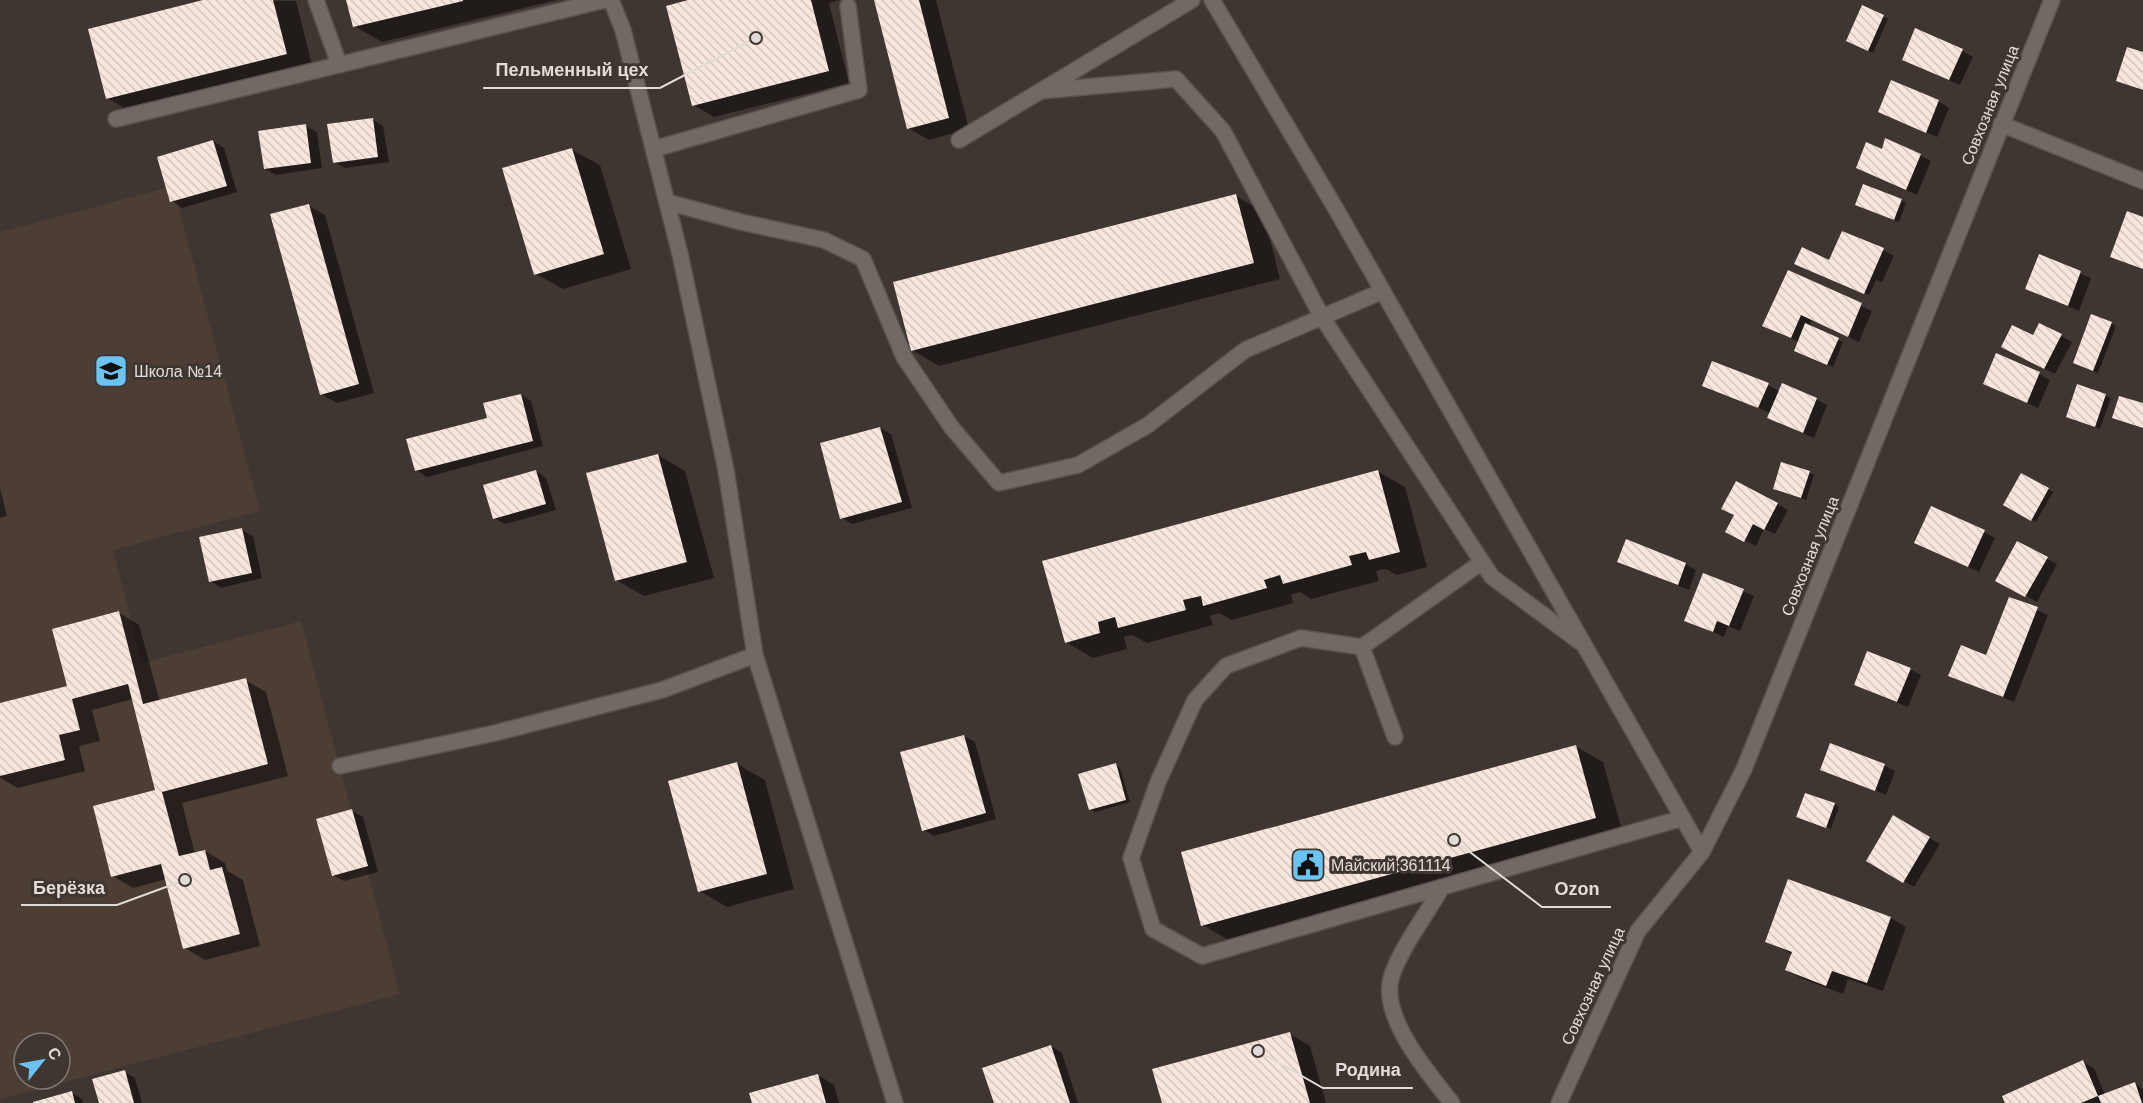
<svg xmlns="http://www.w3.org/2000/svg" width="2143" height="1103" viewBox="0 0 2143 1103" font-family="Arial,sans-serif">
<style>
.built{fill:#4c3d35;fill-rule:evenodd}
.shadow{fill:#0007}
.building{fill:url(#building-back-hatch)}
.lines{fill:none;stroke-linecap:round;stroke-linejoin:round}
.service-casing{stroke:#5a524f;stroke-width:18}
.minor-casing{stroke:#5a524f;stroke-width:18}
.service{stroke:#736964;stroke-width:15}
.minor{stroke:#736964;stroke-width:15}
.labels{text-anchor:middle;dominant-baseline:central;stroke-width:6;stroke-linejoin:round;paint-order:stroke}
.street-label{font-size:16px;fill:#e2dcd9;stroke:#3f3631}
.poi-label{font-size:16px;fill:#e2dcd9;stroke:#3f3631;text-anchor:start}
.leader{fill:none;stroke:#e2dcd9;stroke-width:2}
.callout-dot{fill:#e2dcd9;stroke:#3f3631;stroke-width:2}
.callout-label{font-size:18px;text-anchor:middle;font-weight:bold;fill:#e2dcd9;stroke:#3f3631;stroke-width:6;stroke-linejoin:round;paint-order:stroke}
</style>
<defs>
<pattern id="building-back-hatch" width="6" height="6" patternUnits="userSpaceOnUse" patternTransform="scale(1.5)"><rect width="6" height="6" fill="#f7e6dd"/><path d="M-1 5l2 2M0 0l6 6M5-1l2 2" fill="none" stroke="#d3c5be"/></pattern>
</defs>
<rect width="100%" height="100%" fill="#3f3631"/>
<path class="built" d="M173,186L260,511L113,550L142,663L301,621L400,994L0,1099V232ZM24,1043H60V1079H24Z"/>
<path class="shadow" d="M209,0L296,1L313,69L135,114L107,98Z
M348,0H557L382,42L354,26Z
M694,0H840L829,3L849,83L714,117L694,105Z
M875,0H936L969,129L929,140L908,128Z
M1863,7L1888,19L1873,53L1852,43Z
M1962,51L1973,57L1960,85L1914,65Z
M2143,54V91L2118,80Z
M1938,101L1949,108L1937,137L1880,112Z
M373,120L383,126L389,162L345,168L334,162Z
M306,126L317,132L322,168L276,175L265,169Z
M213,141L224,148L237,192L182,208L172,201Z
M572,150L600,165L631,269L563,289L536,274Z
M1882,151L1920,155L1931,161L1917,195L1857,168Z
M1236,196L1263,212L1280,279L939,366L912,350Z
M1901,200L1906,203L1899,222L1861,207Z
M309,206L325,215L374,393L337,403L321,394Z
M1883,250L1894,256L1882,282L1876,280L1869,295L1801,266Z
M2040,256L2091,278L2079,311L2027,289Z
M1789,272L1872,311L1859,342L1812,320L1809,327L1843,342L1833,367L1801,353L1799,342L1775,331Z
M2111,323L2116,326L2098,373L2080,366Z
M2061,336L2072,342L2055,374L2013,352L2034,337Z
M2039,374L2050,380L2038,408L1995,389Z
M1704,385H1768L1780,392L1816,399L1827,405L1814,438L1779,423L1770,413Z
M2078,386L2111,398L2100,429L2068,417Z
M521,395L531,401L543,446L427,477L416,470Z
M880,428L891,434L912,508L852,524L842,518Z
M658,455L685,471L714,578L644,596L616,580Z
M536,471L546,478L556,510L505,524L494,518Z
M1377,471L1405,487L1427,567L1397,575L1386,569L1376,571L1379,581L1311,599L1300,592L1291,595L1293,603L1232,620L1219,613L1210,616L1213,625L1147,643L1132,635L1124,637L1127,649L1093,658L1066,642L1044,562Z
M1809,473L1814,475L1806,500L1779,491Z
M2022,475L2053,492L2036,522L2005,505Z
M0,488L7,516L0,518Z
M1777,504L1788,510L1775,534L1764,529L1756,546L1727,531Z
M242,530L253,536L262,578L221,588L211,581Z
M1984,532L1995,538L1979,572L1927,548Z
M2018,543L2057,564L2037,602L1997,580Z
M1619,561L1686,564L1696,570L1689,590Z
M1704,575L1754,596L1740,631L1728,626L1724,637L1686,620Z
M2010,598L2048,615L2014,702L1950,675L1987,657Z
M119,613L139,625L160,702L245,680L266,692L288,776L182,803L195,854L205,851L225,863L227,871L243,880L260,946L205,960L185,948L166,879L133,888L113,876L157,791L133,699L92,710L100,741L79,746L85,771L18,788L0,778V705L69,687Z
M1910,669L1921,675L1908,707L1855,685Z
M964,736L975,742L996,819L934,836L924,830Z
M1575,746L1603,762L1623,834L1230,941L1203,925Z
M737,764L765,780L794,889L727,907L700,891Z
M1115,765L1120,768L1130,802L1095,812L1090,809Z
M1884,765L1895,771L1886,795L1822,769Z
M1834,804L1839,807L1831,829L1803,819Z
M352,811L363,817L378,872L344,881L333,875Z
M1893,817L1940,844L1914,887L1868,860Z
M1789,881L1891,918L1906,927L1883,991L1848,979L1843,994L1803,979L1787,970L1792,954L1767,941Z
M1290,1034L1310,1046L1326,1103H1163Z
M1051,1046L1062,1053L1078,1103H995Z
M2083,1062L2094,1068L2105,1095L2135,1084L2143,1089V1103H2006Z
M124,1072L135,1078L142,1103H101Z
M818,1075L834,1085L839,1103H753Z
M72,1093L82,1099L83,1103H36Z"/>
<path class="building" d="M203,0H273L287,54L106,99L88,29Z
M346,0H463V1L353,27Z
M688,0H811L829,71L692,106L666,6Z
M874,0H919L949,118L907,129Z
M1862,5L1884,15L1868,51L1846,41Z
M1915,28L1963,49L1949,80L1902,60Z
M2127,47L2143,52V90L2116,81Z
M1891,80L1939,100L1926,133L1878,112Z
M373,118L378,157L333,163L327,124Z
M306,124L311,163L264,169L258,131Z
M1885,138L1921,154L1906,190L1856,168L1866,142L1882,149Z
M213,140L227,186L170,202L157,157Z
M572,148L604,254L534,275L502,168Z
M1863,184L1902,199L1894,220L1855,205Z
M1236,194L1254,263L911,351L893,282Z
M309,204L359,384L320,395L270,214Z
M2127,211L2143,217V269L2110,257Z
M1842,231L1884,248L1864,294L1794,264L1802,247L1829,260Z
M2039,254L2081,271L2068,306L2025,289Z
M1788,270L1862,303L1848,337L1801,315L1791,338L1762,326Z
M2091,314L2112,322L2093,371L2073,363Z
M1805,323L1839,338L1827,365L1794,351Z
M2039,323L2062,334L2044,369L2001,347L2012,325L2033,335Z
M1996,353L2040,372L2027,403L1983,384Z
M1712,361L1769,383L1758,408L1702,386Z
M1782,383L1817,398L1803,433L1767,418Z
M2077,384L2106,394L2095,427L2066,417Z
M521,394L533,441L415,471L406,439L487,418L483,403Z
M2119,396L2143,403V428L2112,418Z
M880,427L902,502L840,519L820,443Z
M658,454L687,562L615,581L586,473Z
M1781,462L1810,471L1801,498L1773,489Z
M536,470L546,504L493,519L483,485Z
M1378,470L1400,552L1369,560L1366,552L1349,556L1352,565L1283,584L1280,575L1264,580L1267,588L1203,606L1201,596L1183,600L1186,610L1118,628L1115,617L1098,622L1100,633L1065,643L1042,561Z
M2021,473L2049,488L2031,521L2003,505Z
M1736,481L1778,503L1764,530L1753,524L1744,542L1725,532L1734,515L1721,509Z
M1931,506L1985,530L1968,567L1914,543Z
M242,528L252,573L209,582L199,537Z
M1626,539L1686,563L1678,585L1617,562Z
M2017,541L2048,557L2025,597L1995,581Z
M1703,573L1744,589L1729,626L1717,621L1713,632L1684,621Z
M2009,597L2038,607L2003,697L1948,676L1961,645L1986,655Z
M119,611L143,704L246,678L268,764L162,792L179,856L205,850L210,870L222,867L240,934L183,949L161,864L111,877L93,806L155,790L128,684L72,699L80,730L59,735L65,760L0,776V703L67,686L52,629Z
M1867,651L1911,668L1897,702L1854,685Z
M964,735L986,813L922,831L900,752Z
M1830,743L1885,764L1875,791L1820,770Z
M1576,745L1596,818L1201,926L1181,852Z
M737,762L767,874L698,892L668,781Z
M1116,763L1126,800L1089,810L1078,774Z
M1805,793L1835,803L1826,828L1796,817Z
M352,809L368,866L332,876L316,819Z
M1893,815L1930,837L1903,883L1866,861Z
M1788,879L1891,917L1867,983L1832,971L1826,986L1785,970L1792,952L1765,942Z
M1290,1032L1310,1103H1162L1152,1069Z
M1051,1045L1070,1103H994L982,1068Z
M2083,1060L2098,1096L2081,1103H2005L2002,1096Z
M125,1070L134,1103H99L92,1079Z
M818,1074L826,1103H752L749,1093Z
M2135,1082L2142,1103H2101L2098,1096Z
M72,1091L75,1103H33V1102Z"/>
<g class="lines">
<defs>
<path id="service" d="M316,0L339,64
M611,0L623,30L680,254L726,470L755,655L895,1103
M1212,0L1336,209L1702,852
M1040,91L1176,79L1223,131L1322,317L1492,577L1580,642
M116,119L605,0
M959,140L1192,0
M654,149L859,90L848,6
M667,202L741,222L824,240L863,259L904,357L952,428L999,483L1078,465L1148,425L1245,350L1383,291
M1362,647L1301,638L1226,666L1195,700L1158,782L1131,858L1153,929L1202,956L1683,818
M1395,737L1362,647L1482,562
M340,766L495,733L662,690L755,655
M1442,887C1427,914 1402,946 1392,975C1378,1015 1428,1073 1452,1103"/>
<path id="minor" d="M2001,124L2143,181
M1559,1103L1638,931L1702,852L1744,769L2052,0"/>
</defs>
<use href="#service" class="service-casing"/>
<use href="#minor" class="minor-casing"/>
<use href="#service" class="service"/>
<use href="#minor" class="minor"/>
</g>
<defs>
<symbol id="school-square" viewBox="-11 -11 22 22"><rect x="-9" y="-9" width="18" height="18" rx="4" fill="#6bc3f2" stroke="#3f3631"/><path d="M0-5L7-2L0 1L-7-2ZM-4 1L0 2.5L4 1V4Q0 6-4 4Z" fill="#111"/></symbol>
<symbol id="civic-square" viewBox="-11 -11 22 22"><rect x="-9" y="-9" width="18" height="18" rx="4" fill="#6bc3f2" stroke="#3f3631"/><path d="M-.6-6.5H3V-4.5H.6V-3L4-1V1h2V6H-6V1h2V-1L-.6-3ZM-1.2 2.5V6h2.4V2.5Z" fill="#111"/></symbol>
</defs>
<g fill-rule="evenodd">
<use href="#school-square" x="92" y="352" width="38" height="38"/>
<use href="#civic-square" x="1289" y="846" width="38" height="38"/>
</g>
<g class="labels">
<g class="street-label">
<text transform="translate(1990 105) rotate(-68)">Совхозная улица</text>
<text transform="translate(1810 556) rotate(-68)">Совхозная улица</text>
<text transform="translate(1593 986) rotate(-65)">Совхозная улица</text>
</g>
<g class="poi-label">
<text x="134" y="371">Школа №14</text>
<text x="1331" y="865">Майский 361114</text>
</g>
</g>
<path class="leader" d="M756 38L660 88H483M185 880L117 905H21M1454 840L1542 907H1611M1258 1051L1323 1088H1413"/>
<g class="callout-dot">
<circle cx="756" cy="38" r="6"/>
<circle cx="185" cy="880" r="6"/>
<circle cx="1454" cy="840" r="6"/>
<circle cx="1258" cy="1051" r="6"/>
</g>
<g class="callout-label">
<text x="572" y="76">Пельменный цех</text>
<text x="69" y="894">Берёзка</text>
<text x="1577" y="895">Ozon</text>
<text x="1368" y="1076">Родина</text>
</g>
<g transform="translate(42 1061) rotate(59)"><circle r="28" fill="#3f3631" stroke="#807874" stroke-width="1.5"/>
<path d="M0-4.5L10 22L0 15L-10 22Z" fill="#6bc3f2"/>
<text y="-9" font-size="16" font-weight="bold" text-anchor="middle" fill="#e2dcd9">С</text>
</g>
</svg>
